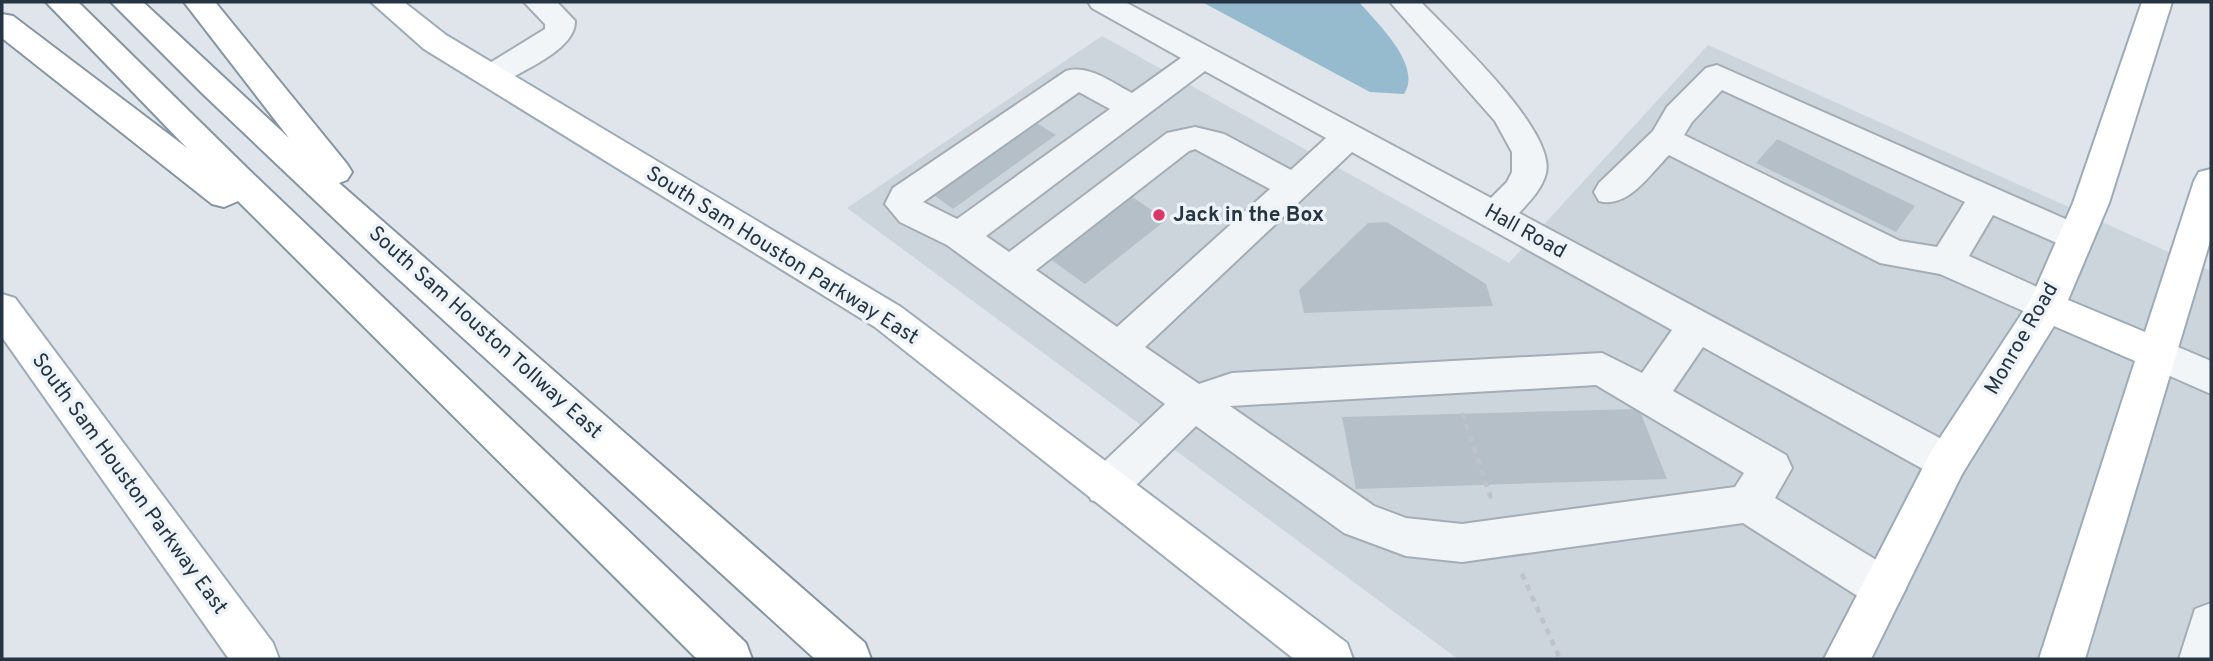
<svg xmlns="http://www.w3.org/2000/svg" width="2213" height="661" viewBox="0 0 2213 661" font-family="Overpass,sans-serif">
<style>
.built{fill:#ccd4dc}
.water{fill:#96bace}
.building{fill:#b5bfc8}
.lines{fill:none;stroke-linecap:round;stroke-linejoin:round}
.minor-casing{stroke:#a4adb5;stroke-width:4}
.major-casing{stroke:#9dabb7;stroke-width:4}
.highway-casing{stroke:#8595a2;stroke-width:4}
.path{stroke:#bdc3c9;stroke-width:4.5;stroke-dasharray:6 6;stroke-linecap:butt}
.minor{fill:#f2f5f8;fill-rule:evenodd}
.major{fill:#fff;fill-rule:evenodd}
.highway{fill:#fff;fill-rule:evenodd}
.poi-dot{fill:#dc3669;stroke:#eef3f7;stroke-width:2.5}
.labels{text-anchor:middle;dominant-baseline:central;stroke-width:7;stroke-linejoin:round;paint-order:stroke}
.poi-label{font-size:21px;font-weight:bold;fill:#263543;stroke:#eef3f7;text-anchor:start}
.street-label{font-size:21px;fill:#263543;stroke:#eef3f7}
</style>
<rect width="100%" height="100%" fill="#dfe5ea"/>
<path class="built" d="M1102,36L1509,263L1708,45L2211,271V659H1458L847,208Z"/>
<path class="water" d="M1202,2H1359C1377,23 1423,66 1404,94L1370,92Z"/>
<path class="building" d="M1030,119L1056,135L953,209L927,190Z
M1777,139L1915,206L1896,232L1756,163Z
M1128,194L1166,220L1085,284L1046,256Z
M1387,222L1486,284L1493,306L1304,313L1299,290L1368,223Z
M1639,409L1667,479L1356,489L1342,417Z"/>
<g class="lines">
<defs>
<path id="minor" d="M524,2H557L575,21C576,49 524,70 502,83L491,86L480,83L475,76L480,69L545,29V24Z
M1088,2H1125L1491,198L1507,182L1512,172V152L1495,121L1390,2H1421C1451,34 1556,130 1546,173C1542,189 1530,201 1519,213L1962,450L1968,462L1962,474L1947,480L1932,474L1703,347L1673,391L1786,455L1792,468L1775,498L1899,574L1906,588L1899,602L1883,608L1867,602L1743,523L1462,562L1406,556L1344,533L1196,426L1121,500L1106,505L1091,500L1085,487L1091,474L1165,404L947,245L900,222L885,204L893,188L1066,71C1089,64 1112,83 1132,93L1181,58L1092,8ZM1205,71L1326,138L1291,170L1224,134L1195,127L1167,133L1009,252L986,236ZM1079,92L1110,109L957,219L923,202ZM1195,149L1270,189L1117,327L1036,270L1189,151ZM1352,152L1672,330L1642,373L1602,353L1232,373L1199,384L1145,347ZM1596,385L1744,473L1735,487L1462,524L1406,518L1374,506L1230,406Z
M1717,65L2088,229L2093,238L2088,247L2075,251L1993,215L1969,256L2059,297L2065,307L2059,317L2046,321L1940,274L1880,263L1669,155C1650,174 1628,209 1599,201L1594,192L1599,183L1653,131L1667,107L1706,68ZM1722,90L1965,202L1937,247L1900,241L1684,135L1692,122Z
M2159,339L2211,361V394L2145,365L2139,354L2145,343Z
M2211,603V659H2179L2195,609Z"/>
<path id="major" d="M371,2H404L446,35L901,307L1347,643L1353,659H1294L875,327L424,49Z
M2142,2H2172L2109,203L2068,300L2145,332L2194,181L2199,172L2211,169V238L2085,659H2039L2135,361L2054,326L1962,474L1871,659H1824L1932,450L2030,301L2073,203Z
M2,294L15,298L273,643L279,659H229L2,337Z"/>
<path id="highway" d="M46,2H78L249,170L746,643L752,659H697L238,201L224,207L212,204L2,38V14L13,16L187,148Z
M111,2H143L289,138L184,2H215L347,164L352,172L347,180L339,183L865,643L871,659H815L380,262L203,94Z"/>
</defs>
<use href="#minor" class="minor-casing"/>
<use href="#major" class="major-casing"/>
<use href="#highway" class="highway-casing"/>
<path class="path" d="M1462,413L1492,501
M1522,574L1560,659"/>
<use href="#minor" class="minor"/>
<use href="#major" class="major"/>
<use href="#highway" class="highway"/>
</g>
<circle class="poi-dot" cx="1159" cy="215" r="7"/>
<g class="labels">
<g class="poi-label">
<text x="1173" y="215">Jack in the Box</text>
</g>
<g class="street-label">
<text transform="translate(1525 232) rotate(29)">Hall Road</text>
<text transform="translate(782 256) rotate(32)">South Sam Houston Parkway East</text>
<text transform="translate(485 333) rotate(42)">South Sam Houston Tollway East</text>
<text transform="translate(2022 339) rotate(-60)">Monroe Road</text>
<text transform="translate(129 484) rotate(54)">South Sam Houston Parkway East</text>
</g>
</g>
<rect width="2213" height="661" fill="none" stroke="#263543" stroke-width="7"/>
</svg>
